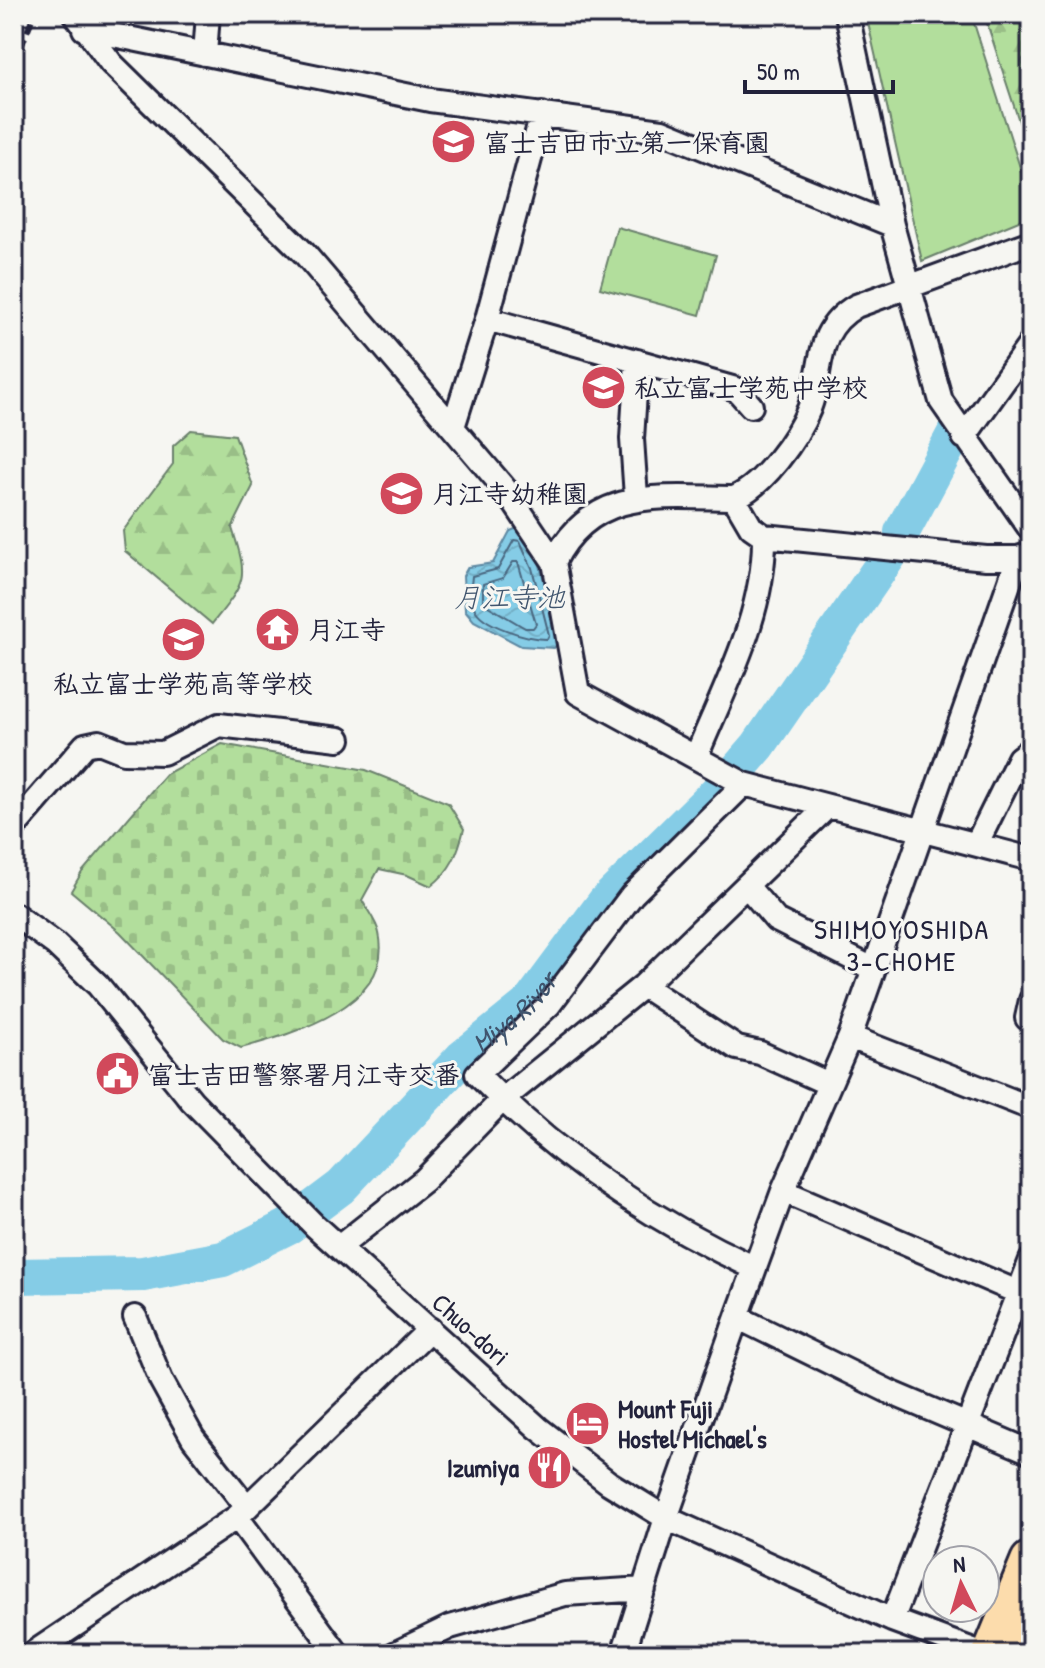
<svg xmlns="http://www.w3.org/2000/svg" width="1045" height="1668" viewBox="0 0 1045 1668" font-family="'Patrick Hand','Klee One',sans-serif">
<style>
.forest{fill:url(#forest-firs);stroke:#6a806c;stroke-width:2}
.cemetery{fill:url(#cemetery-stones);stroke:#6a806c;stroke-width:2}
.pitch{fill:#b2de9c;stroke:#6a806c;stroke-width:2}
.water{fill:url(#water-waves);stroke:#5d88a2;stroke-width:2}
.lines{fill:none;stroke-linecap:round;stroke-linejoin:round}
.shore{stroke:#4a667f;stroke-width:2}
.river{stroke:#85cce6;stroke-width:36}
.street-casing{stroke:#22223b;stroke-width:28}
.highway-casing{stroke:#22223b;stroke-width:46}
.street{stroke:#f6f6f2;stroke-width:22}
.highway{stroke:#fcdcac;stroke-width:40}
.rail{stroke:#22223b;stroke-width:6;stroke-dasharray:12 6;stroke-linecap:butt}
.labels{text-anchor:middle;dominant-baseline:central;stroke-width:6;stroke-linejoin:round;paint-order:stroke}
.poi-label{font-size:26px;font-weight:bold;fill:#22223b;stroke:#f6f6f2;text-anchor:start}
.street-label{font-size:26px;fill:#22223b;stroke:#f6f6f2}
.water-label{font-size:28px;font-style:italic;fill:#40556e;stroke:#f6f6f2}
.neighbourhood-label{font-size:28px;letter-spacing:2px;fill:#22223b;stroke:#f6f6f2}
</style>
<defs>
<pattern id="forest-firs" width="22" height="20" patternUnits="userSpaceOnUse" patternTransform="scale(2)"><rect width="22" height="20" fill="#b2de9c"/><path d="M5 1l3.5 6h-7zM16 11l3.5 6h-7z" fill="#99be87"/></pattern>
<pattern id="cemetery-stones" width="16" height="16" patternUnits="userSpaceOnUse" patternTransform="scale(2)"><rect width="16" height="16" fill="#b2de9c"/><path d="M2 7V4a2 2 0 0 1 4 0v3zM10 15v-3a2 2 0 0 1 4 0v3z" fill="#99be87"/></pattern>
<pattern id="water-waves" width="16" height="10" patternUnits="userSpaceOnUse" patternTransform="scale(2)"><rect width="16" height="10" fill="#85cce6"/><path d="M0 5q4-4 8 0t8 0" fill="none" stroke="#73afc6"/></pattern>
</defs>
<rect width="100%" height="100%" fill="#f6f6f2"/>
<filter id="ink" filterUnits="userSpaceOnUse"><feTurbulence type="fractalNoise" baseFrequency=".0125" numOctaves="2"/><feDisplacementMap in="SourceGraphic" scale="16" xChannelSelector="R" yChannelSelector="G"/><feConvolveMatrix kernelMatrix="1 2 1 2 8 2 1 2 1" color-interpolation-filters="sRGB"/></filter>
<g filter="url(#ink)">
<path class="forest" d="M984,14H1031V45L1022,61L1031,91V158Z
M191,430L235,435L253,486L232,528C249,580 246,581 212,624L125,551L123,531L173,464V446Z"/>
<path class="cemetery" d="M222,744L366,770L448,803L464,829C458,853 451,871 431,886L407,875L379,869L362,900C367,910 377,922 379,933C395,1005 293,1034 241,1048L223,1039L120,932L71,891L82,872L166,774Z"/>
<path class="pitch" d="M866,14H971L1031,202V216L922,261Z
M617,227L716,255L700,315L600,288Z"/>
<path class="water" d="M520,527L540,565L560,642L554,648L521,646L474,621L465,610L463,576L468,567L493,563L510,531Z"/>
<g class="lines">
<path class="shore" d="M514,540L520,541L532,568L549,635L547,639C529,639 481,626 474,607C470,599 471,584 472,576L498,569Z
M513,562H518L536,624L533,628H525L483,603V584L503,578Z"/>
<g class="river">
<path d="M902,532L954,435"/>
<path id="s1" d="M14,1276L143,1274L223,1259L289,1226L341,1187L462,1058L530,1003L605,902L726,783L758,746L890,554"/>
</g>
<defs>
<path id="street" d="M75,14L111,63L304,253L505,489L554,562L578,693L744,784L1031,859
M847,14L892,225L941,401L1031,530
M84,29L430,100L662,131L892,225
M205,54L208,14
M487,319L736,389L751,406
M453,427L487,319L542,114
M964,437L1031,343
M636,497L632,439L637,361
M734,498L751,527L764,536L986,558H1018
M554,562C592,486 662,497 734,498C763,486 797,439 809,409C825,368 812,332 856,306L1031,242
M696,757C725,686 765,614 764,536
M744,784L632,895L549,1005L477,1074C557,1157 651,1220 755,1268
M14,827L85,745L99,742L124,752L163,753L219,725L339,739
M977,843L1019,758L1031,749
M747,886L776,920L873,969
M14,914L55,944L98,985L192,1101L315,1226L538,1428L609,1483L666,1518L892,1620L984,1654
M643,986L737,1048L760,1053L829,1084
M1027,1018L1031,1000
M850,1037L1031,1108
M783,1191L1031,1298
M339,1247L424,1180L502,1100L643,986L828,806
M135,1317L161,1380L193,1438L247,1507
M737,1317L892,1393L1031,1452
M237,1517L338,1654
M892,1620L1031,1260
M32,1654L237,1517L430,1329
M394,1654L450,1627L565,1594L644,1589
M623,1654L666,1518L737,1317L783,1191L850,1037L1018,558L1031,554"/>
<path id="highway" d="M993,1654L1031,1562"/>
</defs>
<use href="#street" class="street-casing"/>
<use href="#highway" class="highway-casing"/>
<use href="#street" class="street"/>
<use href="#highway" class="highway"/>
<path class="rail" d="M14,65L34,14"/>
</g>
</g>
<defs>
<symbol id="school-disc" viewBox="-11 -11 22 22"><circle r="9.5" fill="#d1495b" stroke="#f6f6f2"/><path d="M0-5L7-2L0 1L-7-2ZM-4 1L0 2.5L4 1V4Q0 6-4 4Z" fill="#fff"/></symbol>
<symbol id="temple-disc" viewBox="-11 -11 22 22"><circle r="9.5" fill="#d1495b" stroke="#f6f6f2"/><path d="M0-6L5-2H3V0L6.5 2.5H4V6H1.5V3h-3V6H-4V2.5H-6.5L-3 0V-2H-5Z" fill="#fff"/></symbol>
<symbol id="civic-disc" viewBox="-11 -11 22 22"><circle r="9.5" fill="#d1495b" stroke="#f6f6f2"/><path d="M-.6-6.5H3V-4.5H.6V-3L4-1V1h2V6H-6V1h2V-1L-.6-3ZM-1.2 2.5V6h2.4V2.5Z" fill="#fff"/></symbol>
<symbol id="hotel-disc" viewBox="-11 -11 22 22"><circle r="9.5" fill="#d1495b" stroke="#f6f6f2"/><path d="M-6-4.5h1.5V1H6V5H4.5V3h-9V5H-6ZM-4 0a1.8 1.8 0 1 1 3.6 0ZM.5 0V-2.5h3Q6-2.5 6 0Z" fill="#fff"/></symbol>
<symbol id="restaurant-disc" viewBox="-11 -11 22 22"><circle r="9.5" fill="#d1495b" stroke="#f6f6f2"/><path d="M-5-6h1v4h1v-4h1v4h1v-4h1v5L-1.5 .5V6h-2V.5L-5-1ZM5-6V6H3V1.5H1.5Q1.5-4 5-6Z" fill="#fff"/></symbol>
</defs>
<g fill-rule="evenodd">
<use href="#school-disc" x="428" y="116" width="51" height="51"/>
<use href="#school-disc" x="578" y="362" width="51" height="51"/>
<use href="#school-disc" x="376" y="468" width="51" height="51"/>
<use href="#temple-disc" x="252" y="604" width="51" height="51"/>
<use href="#school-disc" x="158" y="614" width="51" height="51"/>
<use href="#civic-disc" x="92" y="1048" width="51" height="51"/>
<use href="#hotel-disc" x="562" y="1398" width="51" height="51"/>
<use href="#restaurant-disc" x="524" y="1442" width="51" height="51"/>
</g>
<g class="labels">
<g class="poi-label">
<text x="484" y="142">富士吉田市立第一保育園</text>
<text x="634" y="387">私立富士学苑中学校</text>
<text x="432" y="493">月江寺幼稚園</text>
<text x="308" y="629">月江寺</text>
<text x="183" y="683" text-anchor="middle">私立富士学苑高等学校</text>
<text x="148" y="1074">富士吉田警察署月江寺交番</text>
<text x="618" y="1408">Mount Fuji<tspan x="618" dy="30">Hostel Michael's</tspan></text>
<text x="519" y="1467" text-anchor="end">Izumiya</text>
</g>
<g class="street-label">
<text transform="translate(471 1329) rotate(42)">Chuo-dori</text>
</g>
<g class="water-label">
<text x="509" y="597">月江寺池</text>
<text stroke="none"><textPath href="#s1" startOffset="596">Miya River</textPath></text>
</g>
<g class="neighbourhood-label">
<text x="902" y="929">SHIMOYOSHIDA<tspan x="902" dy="32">3-CHOME</tspan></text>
</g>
</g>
<rect width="1045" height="1668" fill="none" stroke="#f6f6f2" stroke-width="48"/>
<rect x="24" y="24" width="997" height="1620" fill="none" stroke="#22223b" stroke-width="3" filter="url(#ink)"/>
<g transform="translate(961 1584) rotate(355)"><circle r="38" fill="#f6f6f2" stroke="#a1a1a9" stroke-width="2"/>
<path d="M0-6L14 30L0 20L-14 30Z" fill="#d1495b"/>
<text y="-12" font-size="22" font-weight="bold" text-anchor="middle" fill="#22223b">N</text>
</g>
<path d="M745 80v12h148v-12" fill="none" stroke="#22223b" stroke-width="4"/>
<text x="757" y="80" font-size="24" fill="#22223b" stroke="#f6f6f2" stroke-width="6" paint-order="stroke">50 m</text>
</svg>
